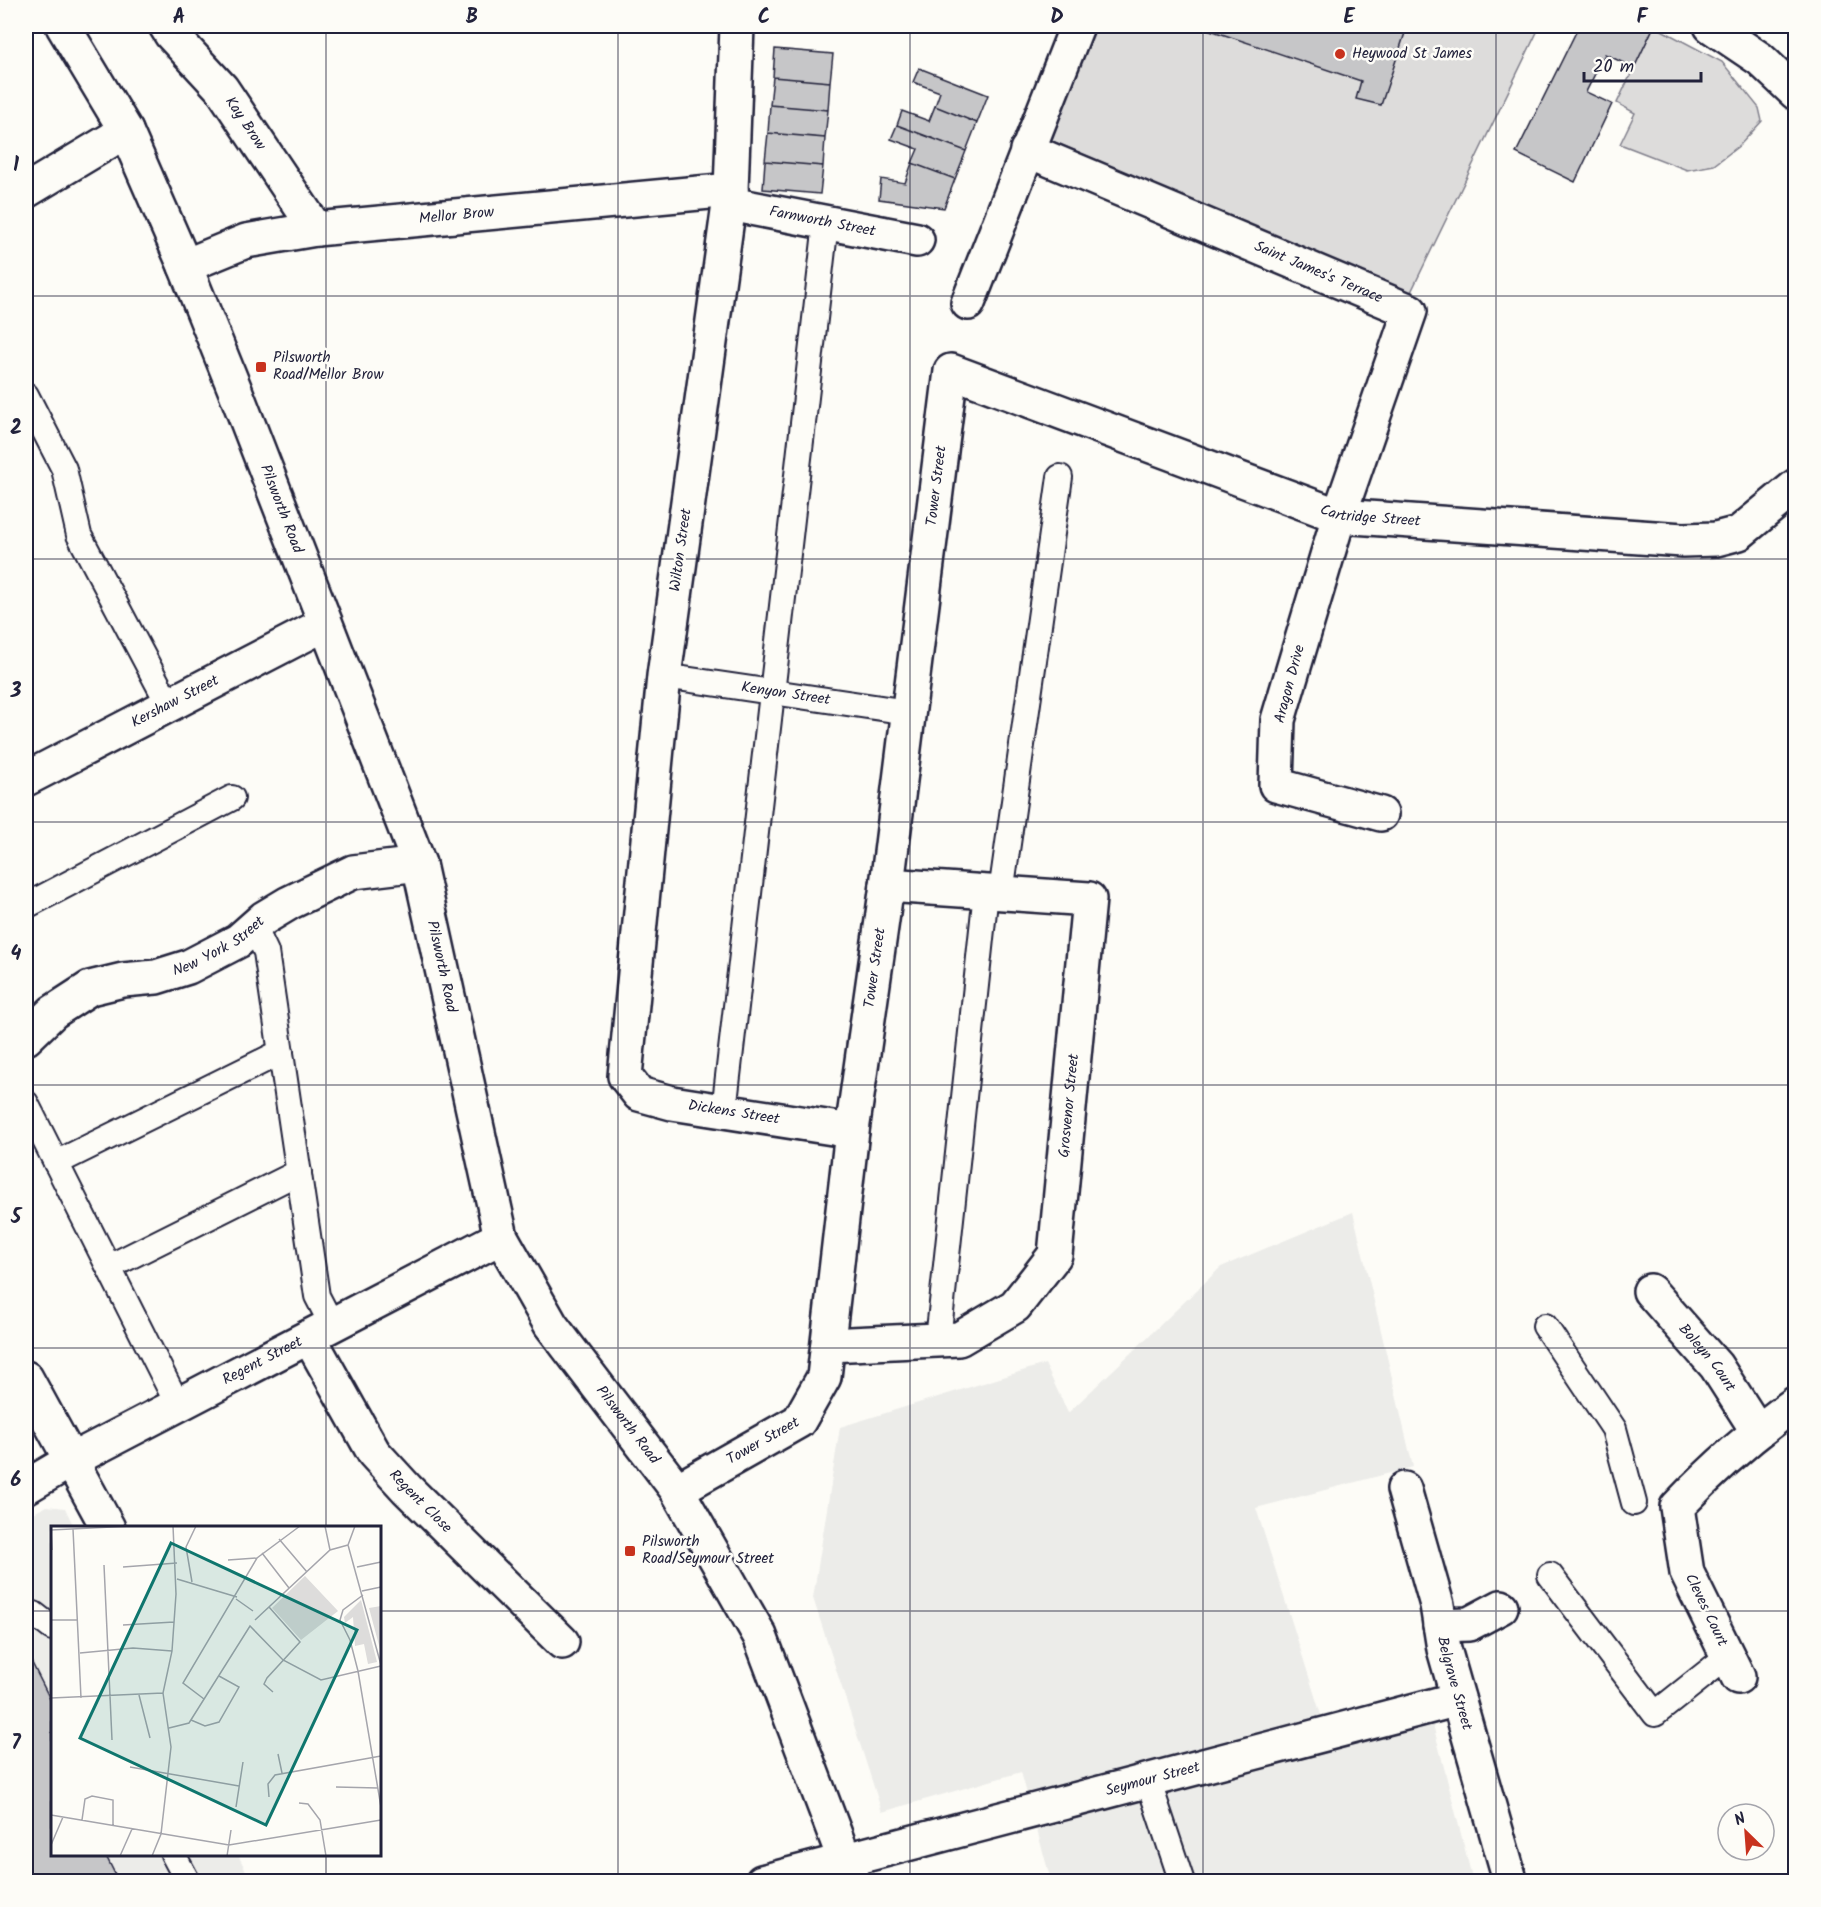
<svg xmlns="http://www.w3.org/2000/svg" width="1821" height="1907" viewBox="0 0 1821 1907" font-family="Kalam,sans-serif">
<style>
.built{fill:#ecece9}
.green{fill:#dddcdb;stroke:#807f8b;stroke-width:1.5}
.building{fill:#c6c6c8;stroke:#22223b;stroke-width:1.5}
.lines{fill:none;stroke-linecap:round;stroke-linejoin:round}
.service-casing{stroke:#22223b;stroke-width:28}
.minor-casing{stroke:#22223b;stroke-width:38}
.tertiary-casing{stroke:#22223b;stroke-width:38}
.service{stroke:#fdfcf7;stroke-width:24}
.minor{stroke:#fdfcf7;stroke-width:33}
.tertiary{stroke:#fdfcf7;stroke-width:33}
.grid{fill:none;stroke:#22223b;stroke-width:1.5;stroke-opacity:0.55}
.poi-dot{fill:#c8321e;stroke:#fdfcf7;stroke-width:2}
.labels{text-anchor:middle;dominant-baseline:central;stroke-width:5;stroke-linejoin:round;paint-order:stroke}
.poi-label{font-size:15px;fill:#22223b;stroke:#fdfcf7;text-anchor:start}
.street-label{font-size:15px;fill:#22223b;stroke:#fdfcf7}
.inset-road{fill:none;stroke:#a5a5ac;stroke-width:1.5}
.view{fill:#0f766e;fill-opacity:0.15;stroke:#0f766e;stroke-width:3}
.inset-edge{fill:none;stroke:#22223b;stroke-width:3}
.neatline{fill:none;stroke:#22223b;stroke-width:2}
.grid-label{font-size:20px;text-anchor:middle;font-weight:bold;fill:#22223b}
</style>
<rect width="100%" height="100%" fill="#fdfcf7"/>
<filter id="ink" filterUnits="userSpaceOnUse"><feTurbulence type="fractalNoise" baseFrequency=".0167" numOctaves="2"/><feDisplacementMap in="SourceGraphic" scale="12" xChannelSelector="R" yChannelSelector="G"/><feConvolveMatrix kernelMatrix="1 2 1 2 8 2 1 2 1" color-interpolation-filters="sRGB"/></filter>
<g filter="url(#ink)">
<path class="built" d="M1353,1212L1413,1467L1256,1508L1321,1715L1425,1693L1473,1881H1051L1021,1772L882,1812L813,1598L840,1427L1045,1364L1068,1413L1221,1267Z
M47,1506L65,1508L74,1527L52,1528V1854L238,1855L251,1881L26,1882V1517Z"/>
<path class="green" d="M1095,26H1540L1410,294L1050,140Z
M1654,26L1722,62L1759,108L1762,121L1740,145L1714,165L1687,170L1620,144L1635,113L1617,103Z"/>
<path class="building" d="M1198,26H1403L1407,27L1381,105L1356,99L1361,81Z
M1579,26H1654L1634,68L1605,54L1586,92L1612,104L1575,182L1516,153Z
M775,49L833,54L830,82L773,77Z
M919,68L988,95L977,123L935,106L940,92L913,82Z
M773,77L830,82L828,110L770,105Z
M770,105L828,110L825,138L768,133Z
M935,106L977,123L966,151L897,125L902,111L929,121Z
M897,125L966,151L955,179L912,163L918,149L891,139Z
M768,133L825,138L823,166L765,161Z
M765,161L823,166L820,194L763,189Z
M912,163L955,179L944,208L879,199L881,179L905,183Z
M31,1661L52,1703V1854H105L119,1882H26V1664Z"/>
<g class="lines">
<defs>
<g id="service">
<path d="M26,395L64,469L79,535L169,705"/>
<path id="s1" d="M664,676L908,712"/>
<path d="M1001,893L1060,477"/>
<path d="M26,906L232,798"/>
<path d="M254,927L266,952L317,1296L332,1325"/>
<path d="M26,1103L178,1405"/>
<path d="M724,1111L826,223"/>
<path d="M56,1163L281,1052"/>
<path d="M109,1267L299,1172"/>
<path d="M1545,1326L1614,1429L1634,1503"/>
<path d="M938,1340L986,892"/>
<path d="M1550,1575L1655,1714L1728,1656"/>
<path d="M26,1612L34,1614L52,1628"/>
<path d="M1148,1780L1182,1882"/>
<path d="M173,1854L188,1882"/>
</g>
<g id="minor">
<path id="s2" d="M166,26L171,34L222,89L316,229"/>
<path id="s3" d="M737,26L731,190L664,676L625,1076L639,1094L672,1103L852,1131"/>
<path d="M1711,26L1760,59L1796,93"/>
<path id="s4" d="M1027,150L1410,311L1339,516L1278,720L1276,785L1381,814"/>
<path d="M26,191L126,131"/>
<path id="s5" d="M730,204L917,240"/>
<path id="s6" d="M185,266L246,241L316,229L731,190"/>
<path d="M968,303L1077,26"/>
<path id="s7" d="M26,779L325,624"/>
<path id="s8" d="M26,1038L53,1012L90,988L123,980L156,977L188,967L238,941L264,918L289,903L353,872L419,864"/>
<path id="s9" d="M1650,1291L1716,1366L1757,1430"/>
<path id="s10" d="M309,1337L374,1453L407,1489L562,1642"/>
<path id="s11" d="M828,1345L959,1339L1015,1306L1055,1255L1089,899L887,885"/>
<path d="M26,1378L108,1528"/>
<path id="s12" d="M26,1487L70,1461L501,1237"/>
<path id="s13" d="M1404,1489L1437,1605L1444,1649L1509,1876"/>
<path id="s14" d="M677,1490L799,1421L824,1377L852,1131L887,885L951,371L1339,516L1683,540L1716,539L1739,533L1796,486"/>
<path d="M1440,1625L1469,1624L1501,1607"/>
<path d="M1738,1677L1687,1573L1677,1507C1715,1467 1751,1435 1796,1403"/>
<path id="s15" d="M762,1882L1458,1699"/>
</g>
<g id="tertiary">
<path id="s16" d="M63,26L126,131L185,266L235,390L419,864L501,1237L551,1325L677,1490L760,1636L853,1882"/>
</g>
</defs>
<use href="#service" class="service-casing"/>
<use href="#minor" class="minor-casing"/>
<use href="#tertiary" class="tertiary-casing"/>
<use href="#service" class="service"/>
<use href="#minor" class="minor"/>
<use href="#tertiary" class="tertiary"/>
</g>
</g>
<path class="grid" d="M326,26V1528M618,26V1882M910,26V1882M1203,26V1882M1496,26V1882M26,296H1796M26,559H1796M26,822H1796M26,1085H1796M26,1348H1796M26,1611H52M380,1611H1796M326,1854V1882"/>
<g class="poi-dot">
<circle cx="1340" cy="54" r="6"/>
<rect x="255" y="361" width="12" height="12" rx="3"/>
<rect x="624" y="1545" width="12" height="12" rx="3"/>
</g>
<g class="labels">
<g class="poi-label">
<text x="1352" y="54">Heywood St James</text>
<text x="273" y="358">Pilsworth<tspan x="273" dy="17">Road/Mellor Brow</tspan></text>
<text x="642" y="1542">Pilsworth<tspan x="642" dy="17">Road/Seymour Street</tspan></text>
</g>
<g class="street-label">
<text stroke="none"><textPath href="#s2" startOffset="126">Kay Brow</textPath></text>
<text stroke="none"><textPath href="#s6" startOffset="278">Mellor Brow</textPath></text>
<text stroke="none"><textPath href="#s5" startOffset="94">Farnworth Street</textPath></text>
<text stroke="none"><textPath href="#s4" startOffset="316">Saint James's Terrace</textPath></text>
<text stroke="none"><textPath href="#s14" startOffset="1089">Tower Street</textPath></text>
<text stroke="none"><textPath href="#s16" startOffset="531">Pilsworth Road</textPath></text>
<text stroke="none"><textPath href="#s14" startOffset="1650">Cartridge Street</textPath></text>
<text transform="translate(681 550) rotate(-82)">Wilton Street</text>
<text transform="translate(1290 684) rotate(-75)">Aragon Drive</text>
<text stroke="none"><textPath href="#s1" startOffset="123">Kenyon Street</textPath></text>
<text stroke="none"><textPath href="#s7" startOffset="168">Kershaw Street</textPath></text>
<text stroke="none"><textPath href="#s8" startOffset="219">New York Street</textPath></text>
<text stroke="none"><textPath href="#s16" startOffset="1017">Pilsworth Road</textPath></text>
<text stroke="none"><textPath href="#s14" startOffset="603">Tower Street</textPath></text>
<text stroke="none"><textPath href="#s11" startOffset="411">Grosvenor Street</textPath></text>
<text stroke="none"><textPath href="#s3" startOffset="1176">Dickens Street</textPath></text>
<text stroke="none"><textPath href="#s9" startOffset="88">Boleyn Court</textPath></text>
<text stroke="none"><textPath href="#s12" startOffset="268">Regent Street</textPath></text>
<text stroke="none"><textPath href="#s16" startOffset="1521">Pilsworth Road</textPath></text>
<text stroke="none"><textPath href="#s14" startOffset="99">Tower Street</textPath></text>
<text stroke="none"><textPath href="#s10" startOffset="200">Regent Close</textPath></text>
<text transform="translate(1706 1610) rotate(64)">Cleves Court</text>
<text stroke="none"><textPath href="#s13" startOffset="201">Belgrave Street</textPath></text>
<text stroke="none"><textPath href="#s15" startOffset="404">Seymour Street</textPath></text>
</g>
</g>
<g transform="translate(51 1526)">
<rect width="330" height="330" fill="#fdfcf7"/>
<path d="M254,50L287,85L250,114L221,82ZM310,74L326,136L317,138L313,118L304,120L302,91L294,97L293,91ZM330,80V122L329,123L318,82Z" fill="#dddcdb"/>
<path class="inset-road" d="M274,0L279,24M22,3L30,172M0,4L1,24M0,4L81,0M228,13L256,46M297,19L330,139M297,19L304,0M211,27L238,62M177,34L206,32M53,39L61,214M72,41L126,37M306,41L330,36M126,53L186,71M141,56L135,21L145,0M311,65L330,61M312,69L292,84L289,94L299,114L307,145L330,281M185,73L202,85M218,81L249,116L216,152L213,158L222,166M0,94H27M204,94L279,24L297,19M72,99L123,96M29,127L82,122L121,125M88,169L99,212M0,172L112,167M153,173L132,157L206,32L249,0M140,194L154,200L168,196L188,161L168,150M118,202L138,197L199,100L232,134L270,154L330,140M227,228L231,247M79,241L188,260M285,261L327,262M218,271L217,258L224,249L330,230M248,277L257,278L269,294L275,330M185,281L192,236M0,289L178,319L330,294M31,294L34,273L41,270L62,274V299M0,319L12,291M69,330L81,303M101,330L110,308L120,221L112,167L121,125L125,68L122,0M176,330L180,304"/>
<path class="view" d="M120,17L306,104L215,299L29,212Z"/>
<rect width="330" height="330" class="inset-edge"/>
</g>
<rect width="1821" height="1907" fill="none" stroke="#fdfcf7" stroke-width="66"/>
<g transform="translate(1746 1832) rotate(335)"><circle r="28" fill="#fdfcf7" stroke="#a5a5ac" stroke-width="1.5"/>
<path d="M0-4.5L10 22L0 15L-10 22Z" fill="#c8321e"/>
<text y="-9" font-size="16" font-weight="bold" text-anchor="middle" fill="#22223b">N</text>
</g>
<path d="M1584 72v9h117v-9" fill="none" stroke="#22223b" stroke-width="3"/>
<text x="1593" y="72" font-size="18" fill="#22223b" stroke="#fdfcf7" stroke-width="4.5" paint-order="stroke">20 m</text>
<rect x="33" y="33" width="1755" height="1841" class="neatline"/>
<g class="grid-label">
<text x="179" y="23">A</text>
<text x="472" y="23">B</text>
<text x="764" y="23">C</text>
<text x="1057" y="23">D</text>
<text x="1349" y="23">E</text>
<text x="1642" y="23">F</text>
<text x="16" y="171">1</text>
<text x="16" y="434">2</text>
<text x="16" y="697">3</text>
<text x="16" y="960">4</text>
<text x="16" y="1223">5</text>
<text x="16" y="1486">6</text>
<text x="16" y="1749">7</text>
</g>
</svg>
